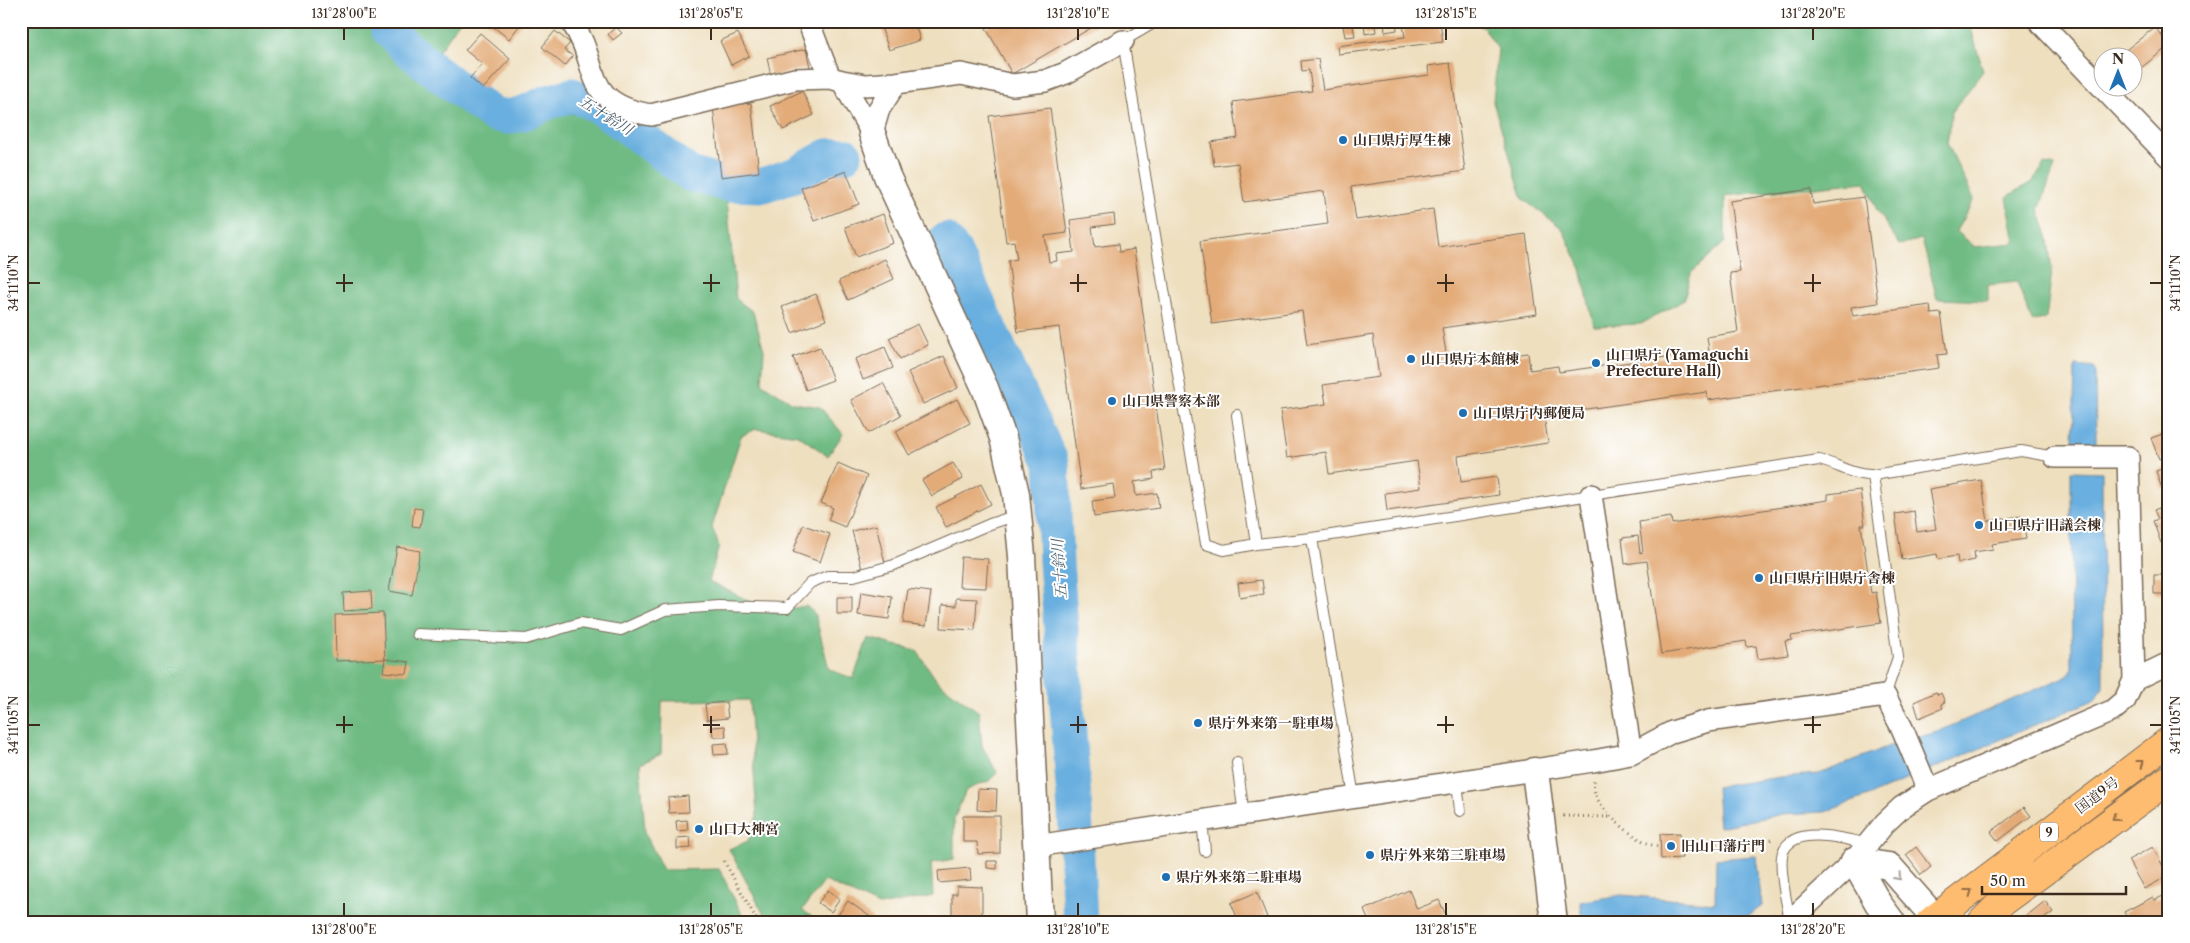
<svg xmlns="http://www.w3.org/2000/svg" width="2190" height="943" viewBox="0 0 2190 943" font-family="'Libre Caslon Text','Noto Serif JP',serif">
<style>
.forest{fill:#6fbb84;stroke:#557251}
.water{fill:#69afdf;stroke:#526c7e}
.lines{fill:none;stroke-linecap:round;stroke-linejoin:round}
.river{stroke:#69afdf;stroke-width:35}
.building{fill:#e3ab78}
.service-casing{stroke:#7a6956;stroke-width:12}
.minor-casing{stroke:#7a6956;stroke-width:24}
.tertiary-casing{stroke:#7a6956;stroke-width:29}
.trunk-casing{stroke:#7a6956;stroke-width:30}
.path{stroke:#7a6956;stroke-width:3;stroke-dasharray:1 4;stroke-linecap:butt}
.service{stroke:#fff;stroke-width:10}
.minor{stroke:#fff;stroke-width:21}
.tertiary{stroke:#fff;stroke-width:26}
.trunk{stroke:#febc70;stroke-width:28}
.oneway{stroke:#936c43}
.oneway2{stroke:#a79f9a}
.ticks{fill:none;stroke:#3b2a1e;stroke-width:2}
.poi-dot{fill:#1f6fb2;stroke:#fff;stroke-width:2}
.labels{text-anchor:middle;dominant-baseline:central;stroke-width:4;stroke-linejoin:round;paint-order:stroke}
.shield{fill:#fff;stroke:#766a62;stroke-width:1}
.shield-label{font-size:12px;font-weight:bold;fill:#3b2a1e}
.poi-label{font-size:14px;font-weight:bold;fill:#3b2a1e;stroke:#fff;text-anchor:start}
.street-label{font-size:14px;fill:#3b2a1e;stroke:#fff}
.water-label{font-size:15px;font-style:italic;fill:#4d5f6b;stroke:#fff}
.neatline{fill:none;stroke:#3b2a1e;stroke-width:2}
.ticks-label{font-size:12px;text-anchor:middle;fill:#3b2a1e}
</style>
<rect width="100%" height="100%" fill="#fff"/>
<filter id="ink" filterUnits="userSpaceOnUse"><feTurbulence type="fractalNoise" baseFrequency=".02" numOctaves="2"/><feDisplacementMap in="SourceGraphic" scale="10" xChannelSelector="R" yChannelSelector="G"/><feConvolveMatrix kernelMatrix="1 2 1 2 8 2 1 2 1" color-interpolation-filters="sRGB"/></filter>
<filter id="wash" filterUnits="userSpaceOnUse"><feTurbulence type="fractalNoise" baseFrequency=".0096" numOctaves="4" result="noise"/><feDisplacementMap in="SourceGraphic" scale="20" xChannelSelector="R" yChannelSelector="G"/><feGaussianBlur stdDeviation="1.12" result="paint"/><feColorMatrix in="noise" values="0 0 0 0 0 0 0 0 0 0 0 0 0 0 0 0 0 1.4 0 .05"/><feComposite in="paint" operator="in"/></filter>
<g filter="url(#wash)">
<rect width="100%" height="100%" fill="#eedfbf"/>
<path class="forest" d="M21,21H460L423,74L481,118L517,128L554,111L588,116L663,173L698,194L727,199L736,299L753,312L764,350L762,383L793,403L820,407L843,434L828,456L798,435L756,429L741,436L712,527L719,546L709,581L771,612L806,606L815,614L829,669L853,679L868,638L917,651L937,681L979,712L982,746L997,772L991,780L966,790L954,819V859L931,863L933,896L879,906L825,881L802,910L819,922H768L729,849L748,841L757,816L749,700L662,701L661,754L640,764L645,833L663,870L719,869L746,922H21Z
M1471,21H1969L1983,71L1952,112L1947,143L1974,199L1956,231L1975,247L2015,243L2007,197L2033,181L2045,164L2055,166L2039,209L2047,233L2052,271L2046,319L2032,321L2017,282L1988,285V301L1937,299L1922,239L1899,245L1877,210L1865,182L1725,196V242L1691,273L1684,300L1641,324L1594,326L1581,269L1562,228L1523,199L1493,102L1498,49L1484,28Z"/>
<path class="water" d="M2075,366L2095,368L2096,443L2073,445Z
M2071,471L2102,472L2103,688L2096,699L1868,796L1825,812L1782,814L1719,827L1716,787L1780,777L1819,774L1892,745L1937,732L2067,676L2072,669Z
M1756,856L1762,906L1739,922H1582L1580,902L1621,895L1715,903L1716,859Z"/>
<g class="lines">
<path class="river" d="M388,21V29L401,43L426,64L492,114L508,117L524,113L548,102L572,95L590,102L610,114L690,174L725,184L763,185L794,175L828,156L845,155
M945,240L954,251L1052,463L1056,562L1075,812L1080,922"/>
</g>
<g id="blocks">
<path class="building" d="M486,21H523L509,39Z
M879,21H914L920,40L889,50Z
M998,21H1103L1012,74L986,28Z
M1342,21H1352L1355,36L1345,37Z
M1364,21H1374L1376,32L1365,34Z
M1384,21H1396L1397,30L1385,32Z
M1436,21H1440L1443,42L1338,54L1337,46L1405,37L1403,25Z
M616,27L622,33L613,40L608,34Z
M2155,27L2169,46L2137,71L2132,66V58H2126L2122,53Z
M555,31L570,43L564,50L573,56L565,66L542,47Z
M480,33L510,59L483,89L470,78L482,64L465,50Z
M738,33L749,56L731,65L720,41Z
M806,49L810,67L771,76L767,58Z
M1318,59L1323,90L1429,75L1428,66L1450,63L1465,171L1351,187L1356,220L1433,209L1438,247L1526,234L1537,314L1442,328L1448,365L1528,353L1530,370L1558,366L1559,372L1709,351L1707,337L1738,332L1730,273L1740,272L1730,201L1811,189L1813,204L1864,197L1878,303L1851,307L1853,316L1930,305L1931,314L1941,313L1947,354L1937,355L1939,368L1708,400L1707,392L1544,415L1548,443L1458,456L1461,482L1497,477L1499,495L1387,511L1385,493L1421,488L1417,461L1329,474L1326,452L1287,458L1280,410L1326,404L1323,385L1379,377L1373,335L1307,345L1302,311L1212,324L1200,241L1328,224L1324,191L1244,202L1238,163L1214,166L1211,142L1238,138L1233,102L1312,91L1309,70L1302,71L1301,61Z
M802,91L814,115L783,130L770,106Z
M751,103L759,172L721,177L713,107Z
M1050,108L1067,233L1045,236L1049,262L1057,261L1056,254L1074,252L1070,220L1114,214L1115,224L1092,227L1095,247L1118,244L1119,252L1134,249L1165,470L1153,472L1154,479L1134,482L1136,496L1157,493L1159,508L1094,517L1092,501L1115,498L1113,484L1081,489L1059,327L1018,332L1008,261L1017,259L1014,241L1006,242L989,116Z
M846,171L859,204L814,221L801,188Z
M883,214L893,243L856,257L845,227Z
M885,259L894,279L848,300L839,281Z
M816,294L826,320L792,333L782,307Z
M918,324L928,345L900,359L889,338Z
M820,347L833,380L806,390L793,357Z
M885,347L893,368L863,380L855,359Z
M944,356L958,388L923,404L908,372Z
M883,383L901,415L869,433L851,400Z
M957,399L970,423L909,455L896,431Z
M2169,432V455L2159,459L2151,438Z
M838,463L867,476L845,527L828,520L833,508L821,503Z
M953,463L963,479L932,496L922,480Z
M2168,467L2169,486L2162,489L2156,471Z
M1981,480L1988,521L2022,516L2026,539L1992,544L1993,549L1974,552L1975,560L1958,563L1957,556L1938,559L1937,554L1902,560L1895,514L1914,511L1917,532L1936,529L1929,489Z
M981,484L991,504L946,527L936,507Z
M1860,490L1865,525H1861L1871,593L1876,592L1881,623L1791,636L1792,640L1785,641L1788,655L1758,659L1756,646L1747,647L1746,641L1661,654L1647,561L1625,564L1622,538L1638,536L1640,553L1643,552L1639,522L1671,517L1672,524L1828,500V494Z
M2169,504V540L2161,543L2153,521L2158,519L2154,510Z
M414,508L423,509L420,527L412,526Z
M803,525L830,534L820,562L793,552Z
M876,525L885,563L862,569L852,531Z
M397,547L420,551L412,595L389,591Z
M961,557L988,559L986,588L959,587Z
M2154,575H2169V594H2154Z
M1262,580L1264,594L1240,598L1238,583Z
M908,589L931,592L926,626L903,623Z
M371,591L372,609L344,611L343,593Z
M861,592L892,597L889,619L858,615Z
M837,597H852V614H837Z
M956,598L977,599L975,630L941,628L942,605L956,606Z
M383,613L385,659L336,661L335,615Z
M385,659L409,662L407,674L383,672Z
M1936,692L1938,695L1941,693L1945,702L1941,704L1943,708L1919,718L1914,702Z
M726,702L728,718L707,720L705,704Z
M725,726L726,737H713L712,727Z
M727,743L728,754L714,755L713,744Z
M978,789L997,790L996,811L977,810Z
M688,796L689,812L669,813L668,798Z
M2024,807L2031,816L1998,841L1991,832Z
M963,816H1000V853L978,854L977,842H963Z
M687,820L688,830L677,831L676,821Z
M1680,833L1682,858L1661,859L1660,834Z
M690,837L691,848L677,849V838Z
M1916,847L1931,867L1921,875L1906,855Z
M2153,847L2168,876L2144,889L2128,860Z
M987,861H997V869L987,868Z
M970,868L971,880L939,883L938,871Z
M957,886L982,887V922H952V894H957Z
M828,890L840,899L831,912L818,903Z
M1409,890L1417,909L1439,900L1449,922H1369L1364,910Z
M1257,892L1268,920L1263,922H1239L1231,903Z
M2165,895L2169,903V915L2165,917L2167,920L2162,922H2129L2124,912L2153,897L2155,900Z
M848,901L872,918L870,922H833Z
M2045,901L2053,912L2040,922H2019Z"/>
</g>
</g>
<g filter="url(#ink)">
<use href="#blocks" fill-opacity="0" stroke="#7a6956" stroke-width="1"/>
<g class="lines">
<defs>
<path id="service" d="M1157,21L1123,41L1206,544L1224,550L1256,544
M1237,415L1256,544L1312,538L1819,460C1838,464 1853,476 1873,475L2021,451L2055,457
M1873,475L1898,657L1885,696
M1312,538L1354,797
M417,634L526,639L580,623L621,630L665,610L719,606L787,608L810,583L827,576H854L894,565L990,524L1017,515
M1237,763L1244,815
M1457,781L1460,811
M1202,820L1205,851
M1790,920C1787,905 1778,866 1783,852C1794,824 1846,839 1868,844"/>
<path id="minor" d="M571,21C602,65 579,103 651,115L795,79L830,78L842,81L872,133L879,109L896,83
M808,21L830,78
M2039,21L2102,87
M842,81L866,85L896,83L961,74L1013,85L1045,81L1066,73L1123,41
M2103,88L2169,157
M1591,495L1631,754
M2134,680L2169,663
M1036,846L1593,761L1631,754L1672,732L1708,721L1885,696L1902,728L1928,790
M1789,922L1854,861L1885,823L1902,807L1928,790L2112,711L2125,700L2134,680L2128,457H2055"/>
<path id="tertiary" d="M872,133L887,176L985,388L1003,438L1016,494L1022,556L1040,922
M1535,771L1554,922
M1854,861L1889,866L1935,918
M1854,861L1878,903L1892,922"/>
<path id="trunk" d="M1930,922L2169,741
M1982,922L2002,902L2169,779"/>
</defs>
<use href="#service" class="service-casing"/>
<use href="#minor" class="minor-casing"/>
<use href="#tertiary" class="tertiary-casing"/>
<use href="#trunk" class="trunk-casing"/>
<path class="path" d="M1594,781C1595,785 1594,790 1595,793C1601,813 1640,845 1660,847
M1563,816L1609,817
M1681,846L1775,839
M724,861L758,922"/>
<use href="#service" class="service"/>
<use href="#minor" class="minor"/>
<use href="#tertiary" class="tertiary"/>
<use href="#trunk" class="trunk"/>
</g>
<defs><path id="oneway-chevron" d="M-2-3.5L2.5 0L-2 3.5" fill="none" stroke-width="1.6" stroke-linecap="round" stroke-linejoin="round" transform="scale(1.25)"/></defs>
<g class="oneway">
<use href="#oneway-chevron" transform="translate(2141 763) rotate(-37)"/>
<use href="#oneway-chevron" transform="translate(2115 818) rotate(144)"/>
<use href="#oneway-chevron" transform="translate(1969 892) rotate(-37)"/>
</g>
<use class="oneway2" href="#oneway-chevron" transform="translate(1898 877) rotate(48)"/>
</g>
<path class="ticks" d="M344,28V40M711,28V40M1078,28V40M1446,28V40M1813,28V40M344,274V292M711,274V292M1078,274V292M1446,274V292M1813,274V292M28,283H40M336,283H353M703,283H720M1070,283H1087M1437,283H1454M1804,283H1821M2150,283H2162M344,716V733M711,716V733M1078,716V733M1446,716V733M1813,716V733M28,725H40M336,725H353M703,725H720M1070,725H1087M1437,725H1454M1804,725H1821M2150,725H2162M344,903V916M711,903V916M1078,903V916M1446,903V916M1813,903V916"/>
<g class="poi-dot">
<circle cx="1343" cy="140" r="5"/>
<circle cx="1411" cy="359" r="5"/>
<circle cx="1596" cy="363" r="5"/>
<circle cx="1112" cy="401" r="5"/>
<circle cx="1463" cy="413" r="5"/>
<circle cx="1979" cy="525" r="5"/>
<circle cx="1759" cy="578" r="5"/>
<circle cx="1198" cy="723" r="5"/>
<circle cx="699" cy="829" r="5"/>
<circle cx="1671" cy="846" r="5"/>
<circle cx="1370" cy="855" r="5"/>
<circle cx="1166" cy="877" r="5"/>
</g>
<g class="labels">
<rect class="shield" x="2040" y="822.5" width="18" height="19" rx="4"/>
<g class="shield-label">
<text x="2049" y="832">9</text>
</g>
<g class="poi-label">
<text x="1353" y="140">山口県庁厚生棟</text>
<text x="1606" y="355">山口県庁 (Yamaguchi<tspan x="1606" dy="16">Prefecture Hall)</tspan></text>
<text x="1421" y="359">山口県庁本館棟</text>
<text x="1122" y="401">山口県警察本部</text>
<text x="1473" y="413">山口県庁内郵便局</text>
<text x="1989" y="525">山口県庁旧議会棟</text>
<text x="1769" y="578">山口県庁旧県庁舎棟</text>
<text x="1208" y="723">県庁外来第一駐車場</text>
<text x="709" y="829">山口大神宮</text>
<text x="1681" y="846">旧山口藩庁門</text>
<text x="1380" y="855">県庁外来第三駐車場</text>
<text x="1176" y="877">県庁外来第二駐車場</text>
</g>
<g class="street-label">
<text transform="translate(2097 795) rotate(-37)">国道9号</text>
</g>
<g class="water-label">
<text transform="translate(606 115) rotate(32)">五十鈴川</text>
<text transform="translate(1059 569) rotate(-94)">五十鈴川</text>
</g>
</g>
<rect width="2190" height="943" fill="none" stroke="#fff" stroke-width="55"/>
<g transform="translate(2118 72)"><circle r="24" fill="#ffffff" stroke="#b1aaa5"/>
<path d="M0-4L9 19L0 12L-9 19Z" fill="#1f6fb2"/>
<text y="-8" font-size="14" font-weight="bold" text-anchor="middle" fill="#3b2a1e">N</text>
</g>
<path d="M1982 886v8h144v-8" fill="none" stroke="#3b2a1e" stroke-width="2.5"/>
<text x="1990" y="886" font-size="15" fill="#3b2a1e" stroke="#ffffff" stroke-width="4" paint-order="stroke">50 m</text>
<rect x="28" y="28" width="2134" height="888" class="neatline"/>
<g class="ticks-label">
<text x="344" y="18">131°28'00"E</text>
<text x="711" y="18">131°28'05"E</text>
<text x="1078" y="18">131°28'10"E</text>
<text x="1446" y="18">131°28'15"E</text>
<text x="1813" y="18">131°28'20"E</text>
<text transform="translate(14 283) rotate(-90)" y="4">34°11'10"N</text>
<text transform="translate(2176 283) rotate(-90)" y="4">34°11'10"N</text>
<text transform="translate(14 725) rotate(-90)" y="4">34°11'05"N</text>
<text transform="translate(2176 725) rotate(-90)" y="4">34°11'05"N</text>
<text x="344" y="934">131°28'00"E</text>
<text x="711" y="934">131°28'05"E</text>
<text x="1078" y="934">131°28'10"E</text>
<text x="1446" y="934">131°28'15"E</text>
<text x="1813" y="934">131°28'20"E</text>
</g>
</svg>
